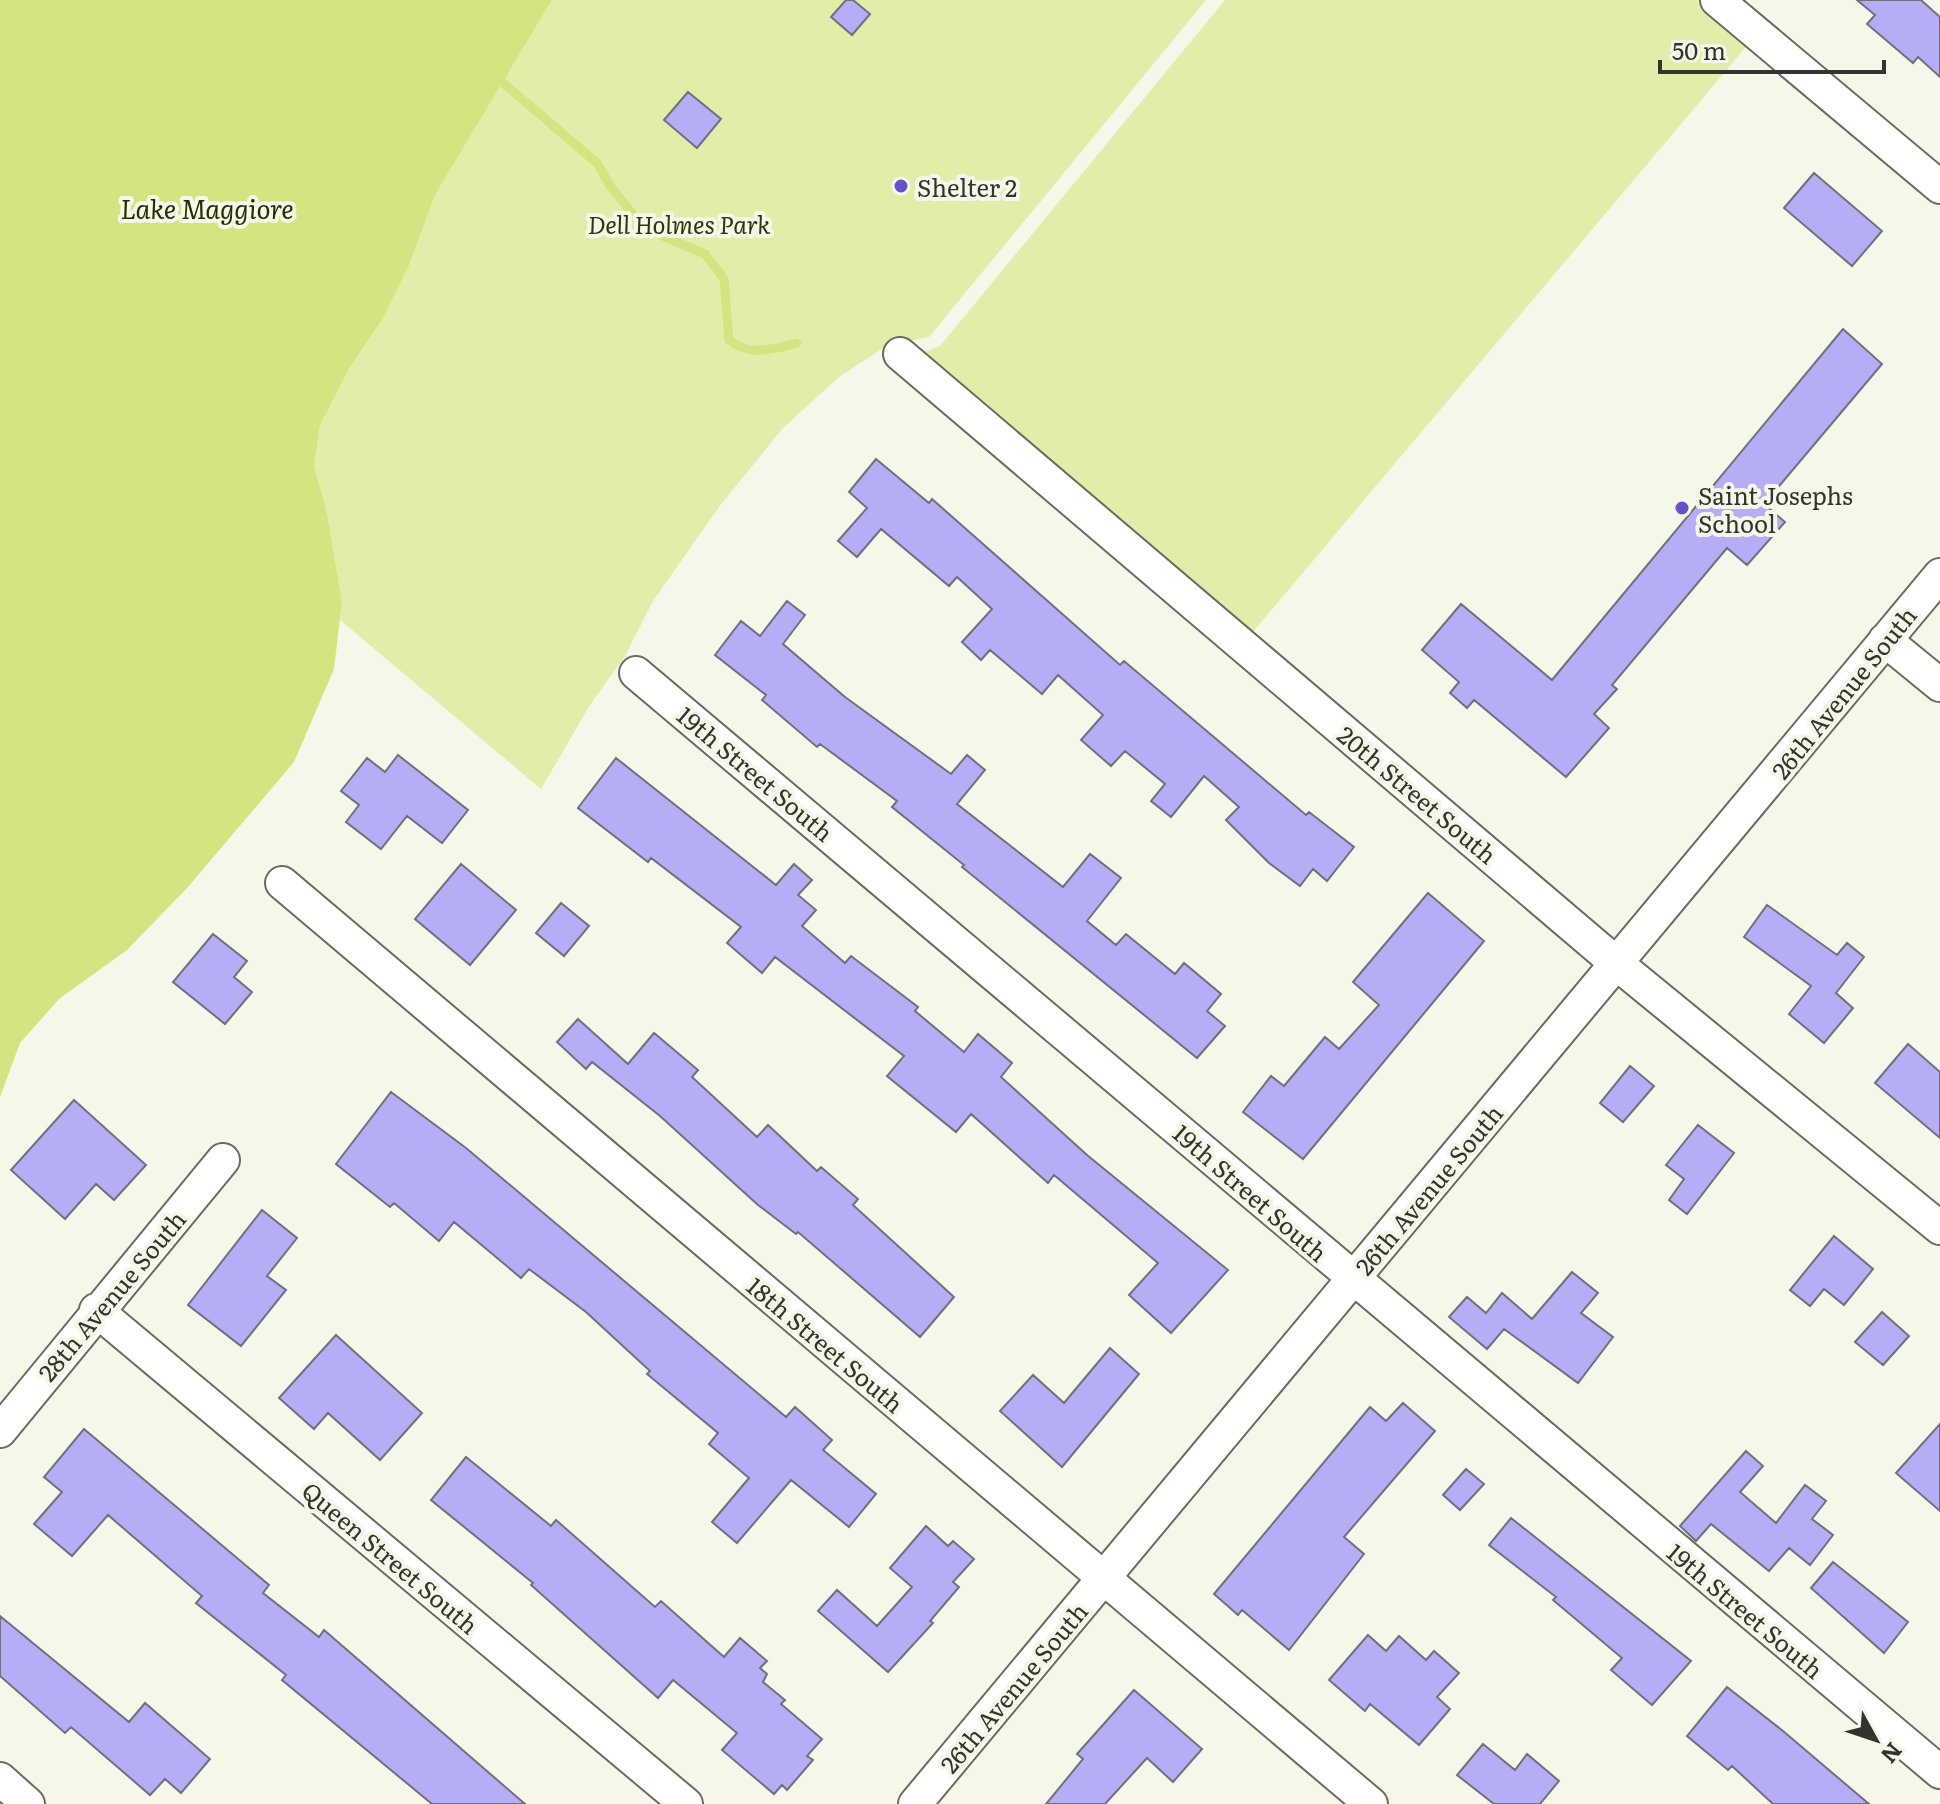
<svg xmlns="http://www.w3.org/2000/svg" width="1940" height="1804" viewBox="0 0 1940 1804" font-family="Literata,serif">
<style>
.green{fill:#e0eeaa}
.water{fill:#d2e581}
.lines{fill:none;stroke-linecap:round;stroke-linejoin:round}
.stream{stroke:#d2e581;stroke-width:9}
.building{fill:#b5aef6;stroke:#71707e;stroke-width:2}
.minor-casing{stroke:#696c5e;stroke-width:36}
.minor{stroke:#fff;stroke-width:32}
.poi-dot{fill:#6850c9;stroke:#f4f8e8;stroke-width:3}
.labels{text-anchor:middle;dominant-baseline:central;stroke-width:8;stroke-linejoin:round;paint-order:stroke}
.poi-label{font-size:24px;fill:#33342e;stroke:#f4f8e8;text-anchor:start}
.park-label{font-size:24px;font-style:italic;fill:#2f360b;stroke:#f4f8e8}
.street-label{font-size:24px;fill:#33342e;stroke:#f4f8e8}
.water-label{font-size:26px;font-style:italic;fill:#272d02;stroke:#f4f8e8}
</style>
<rect width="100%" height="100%" fill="#f4f8e8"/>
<path class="green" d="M552,0H1206L929,337L888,345L839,377L782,429L719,507L653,601L625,656L590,705L541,789L340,620L342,601L326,508L314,466L320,425L350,367L382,320L409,264L435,195Z
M1225,0H1702L1751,41L1252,633L922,353L940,346Z"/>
<path class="water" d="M0,0H552L435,195L409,265L382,320L350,367L320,425L314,466L326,508L342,601L334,669L294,762L188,887L127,950L59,999L20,1043L0,1097Z"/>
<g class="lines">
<path class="stream" d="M502,82L597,163L611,187L644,228L705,254L724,279L729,340C750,357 773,349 797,343"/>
</g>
<path class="building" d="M846,0H853L870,14L852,35L831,17Z
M1857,0H1921L1940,17V77L1918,57L1913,63L1867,24L1875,15Z
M688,92L721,119L697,148L664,120Z
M1814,173L1882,231L1852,266L1784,208Z
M1843,329L1882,364L1764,504L1785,522L1747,565L1727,548L1612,685L1617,689L1594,714L1609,728L1566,777L1474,700L1467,708L1450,693L1459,682L1422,650L1461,604L1552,680Z
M876,459L929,503L932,499L1120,665L1124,661L1306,815L1309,812L1354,847L1327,881L1313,869L1300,886L1269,863L1226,820L1239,807L1204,776L1171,817L1151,801L1165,784L1125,751L1111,766L1081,740L1103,715L1058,675L1042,694L990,650L981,660L962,642L992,609L957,577L949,586L881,529L857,557L838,541L867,508L849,492Z
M787,601L805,615L783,644L845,697L951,774L967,755L985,770L957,804L1063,887L1090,854L1121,878L1087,921L1116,945L1126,934L1175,974L1184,963L1221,994L1207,1011L1225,1026L1197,1058L962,867L964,865L892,807L897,801L820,744L817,747L762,700L766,695L715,655L741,621L760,636Z
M398,755L468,810L442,843L407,816L381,849L346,822L359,805L341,791L367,758L385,772Z
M616,758L776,885L794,864L812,880L798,895L816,910L802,926L845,963L851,956L918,1007L915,1011L964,1052L978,1034L1012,1063L1001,1077L1087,1155L1228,1270L1171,1333L1129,1295L1158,1263L1054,1175L1048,1183L971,1114L956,1132L887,1076L904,1056L775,957L762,973L727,943L741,927L651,858L648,862L578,808Z
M461,864L516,910L470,965L415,919Z
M1428,893L1484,941L1303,1159L1243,1112L1271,1076L1284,1086L1325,1037L1339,1049L1379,1005L1353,982Z
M561,903L589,926L564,956L536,933Z
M1767,905L1837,955L1847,943L1864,957L1836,993L1853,1008L1824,1043L1789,1014L1811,986L1744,937Z
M213,934L247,961L234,977L252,992L225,1024L173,982Z
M578,1019L628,1064L654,1033L698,1070L692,1077L757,1137L768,1125L817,1171L821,1167L858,1199L853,1205L954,1297L920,1337L798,1232L796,1234L758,1205L660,1116L592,1062L586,1069L557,1042Z
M1908,1044L1940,1072V1138L1875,1083Z
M1630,1066L1654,1086L1623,1122L1600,1103Z
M391,1092L466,1148L786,1417L795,1407L832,1440L823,1450L876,1494L849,1527L791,1480L737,1543L712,1522L749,1478L709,1444L718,1433L647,1374L650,1371L586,1312L529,1269L521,1278L454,1222L439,1241L394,1203L390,1207L336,1164Z
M74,1100L146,1165L114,1200L96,1184L65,1219L11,1170Z
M1698,1125L1734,1153L1687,1214L1669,1200L1684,1179L1666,1165Z
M262,1210L297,1238L267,1276L286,1290L241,1346L188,1305Z
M1834,1236L1873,1269L1844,1305L1824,1289L1810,1306L1790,1290Z
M1572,1272L1598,1293L1581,1313L1613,1337L1578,1383L1504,1329L1487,1349L1449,1317L1467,1297L1486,1313L1502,1293L1532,1319Z
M1882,1312L1909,1336L1883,1365L1855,1342Z
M336,1335L422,1413L380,1460L328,1413L314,1429L279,1398Z
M1110,1348L1139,1374L1062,1467L1000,1411L1033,1375L1064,1403Z
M1403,1403L1435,1431L1344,1537L1364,1554L1289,1650L1242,1610L1238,1615L1214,1594L1370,1407L1386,1421Z
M1940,1424V1511L1896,1473Z
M84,1429L269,1585L263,1593L319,1637L324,1630L525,1804H432L282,1680L286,1675L196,1603L202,1596L108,1515L72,1556L34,1524L62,1492L44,1477Z
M1746,1451L1763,1466L1740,1492L1776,1523L1805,1485L1826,1501L1812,1519L1833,1535L1810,1565L1789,1548L1769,1571L1711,1524L1696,1541L1680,1526Z
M466,1457L551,1526L556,1520L655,1607L661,1601L724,1657L740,1638L767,1661L760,1668L767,1674L763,1682L785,1700L781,1704L822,1739L807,1756L813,1760L787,1790L782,1785L774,1794L722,1750L737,1733L673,1680L658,1698L531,1585L533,1583L431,1500Z
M1466,1469L1484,1484L1460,1510L1443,1495Z
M1511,1518L1691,1661L1652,1705L1611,1670L1622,1658L1553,1600L1556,1597L1489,1545Z
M926,1526L948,1546L953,1541L974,1559L953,1582L959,1587L930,1621L933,1623L888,1672L818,1611L837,1590L877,1626L912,1587L890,1568Z
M1833,1562L1908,1622L1884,1653L1811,1588Z
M0,1616L129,1722L145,1703L210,1759L181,1793L165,1779L150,1795L71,1727L65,1733L0,1676Z
M1368,1635L1386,1651L1399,1636L1426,1660L1434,1651L1459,1673L1437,1697L1450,1709L1419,1745L1370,1704L1365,1711L1329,1680Z
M1727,1687L1783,1731L1869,1804H1773L1732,1766L1728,1770L1687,1736Z
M1134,1690L1202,1749L1173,1782L1147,1758L1105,1804H1046L1083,1759L1077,1754Z
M1483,1744L1515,1770L1527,1754L1559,1781L1540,1804H1494L1457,1775Z"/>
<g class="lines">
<defs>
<path id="minor" d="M1717,0L1940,187
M900,354L1616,963L1940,1228
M1885,640L1940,685
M636,673L1940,1772
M282,883L1371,1804
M96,1310L686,1804
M0,1431L223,1160
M0,1779L28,1804
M915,1804L1940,575"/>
</defs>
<use href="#minor" class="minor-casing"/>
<use href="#minor" class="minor"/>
</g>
<g class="poi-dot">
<circle cx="901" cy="186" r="8"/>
<circle cx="1682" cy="508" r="8"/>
</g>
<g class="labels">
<g class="poi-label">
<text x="917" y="186">Shelter 2</text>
<text x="1698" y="494">Saint Josephs<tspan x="1698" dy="28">School</tspan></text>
</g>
<g class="park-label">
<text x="679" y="223">Dell Holmes Park</text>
</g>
<g class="street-label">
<text transform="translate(1843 692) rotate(-51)">26th Avenue South</text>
<text transform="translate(756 773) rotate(40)">19th Street South</text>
<text transform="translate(1418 794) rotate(40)">20th Street South</text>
<text transform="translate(1428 1189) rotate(-50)">26th Avenue South</text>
<text transform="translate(1251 1192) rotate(41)">19th Street South</text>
<text transform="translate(111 1295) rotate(-50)">28th Avenue South</text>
<text transform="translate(826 1344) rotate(40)">18th Street South</text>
<text transform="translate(391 1557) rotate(40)">Queen Street South</text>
<text transform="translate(1746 1610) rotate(40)">19th Street South</text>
<text transform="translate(1013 1687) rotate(-50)">26th Avenue South</text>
</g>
<g class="water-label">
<text x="207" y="207">Lake Maggiore</text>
</g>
</g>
<g transform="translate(1876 1740) rotate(130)" stroke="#f4f8e8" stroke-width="6" paint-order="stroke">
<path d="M0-6L14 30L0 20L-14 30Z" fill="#33342e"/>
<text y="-12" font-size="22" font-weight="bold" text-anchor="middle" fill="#33342e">N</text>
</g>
<path d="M1660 60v12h224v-12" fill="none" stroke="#33342e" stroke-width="4"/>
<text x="1672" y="60" font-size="24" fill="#33342e" stroke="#f4f8e8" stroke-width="6" paint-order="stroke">50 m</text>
</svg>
